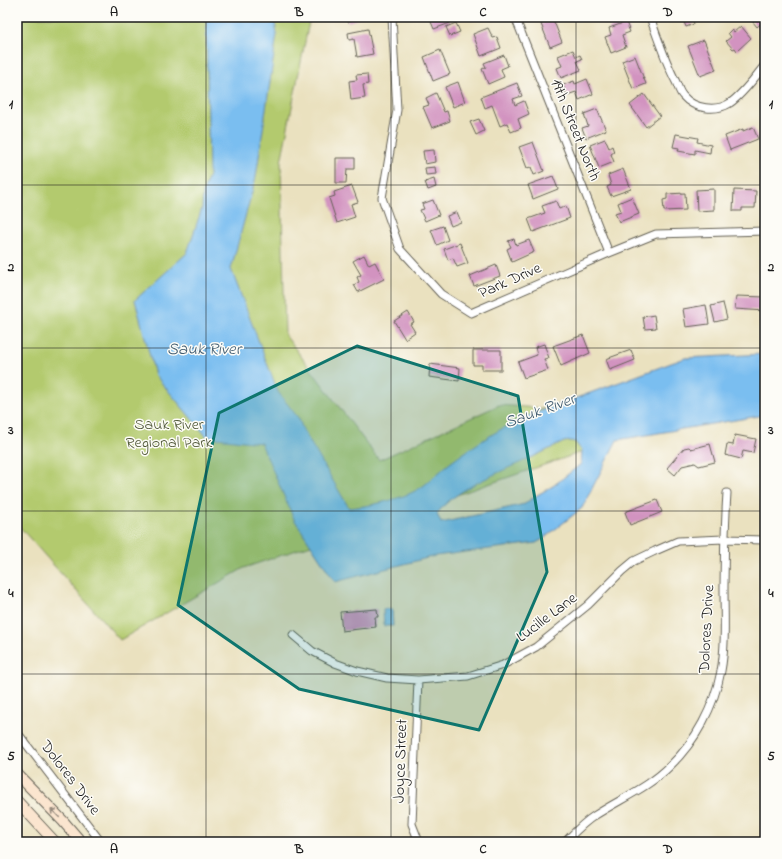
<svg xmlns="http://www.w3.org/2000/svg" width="782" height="859" viewBox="0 0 782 859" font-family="'Indie Flower',sans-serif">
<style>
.green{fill:#b3ca6e;stroke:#687345}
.water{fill:#7abef0;stroke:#4b6d86;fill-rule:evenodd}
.building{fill:#d293c0}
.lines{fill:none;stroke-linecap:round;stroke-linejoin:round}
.street-casing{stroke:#646155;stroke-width:9}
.secondary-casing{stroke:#646155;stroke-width:12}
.street{stroke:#fff;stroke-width:7}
.secondary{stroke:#fbe5cf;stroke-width:10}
.oneway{stroke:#978b7e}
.marked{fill:#0f766e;fill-opacity:0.2;stroke:#0f766e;stroke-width:3;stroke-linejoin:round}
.grid{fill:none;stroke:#1c1c1c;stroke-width:1;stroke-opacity:0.55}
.labels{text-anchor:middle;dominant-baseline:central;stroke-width:3;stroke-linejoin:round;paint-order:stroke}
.street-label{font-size:16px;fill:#1c1c1c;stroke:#fdfcf7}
.park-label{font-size:16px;fill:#515939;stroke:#fdfcf7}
.water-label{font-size:17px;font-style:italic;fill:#425d71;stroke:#fdfcf7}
.neatline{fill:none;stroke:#1c1c1c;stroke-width:1.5}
.grid-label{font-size:13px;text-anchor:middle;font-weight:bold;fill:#1c1c1c}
</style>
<rect width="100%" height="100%" fill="#fdfcf7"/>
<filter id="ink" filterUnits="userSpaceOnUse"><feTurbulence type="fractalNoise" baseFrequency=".025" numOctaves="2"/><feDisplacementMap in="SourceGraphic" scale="8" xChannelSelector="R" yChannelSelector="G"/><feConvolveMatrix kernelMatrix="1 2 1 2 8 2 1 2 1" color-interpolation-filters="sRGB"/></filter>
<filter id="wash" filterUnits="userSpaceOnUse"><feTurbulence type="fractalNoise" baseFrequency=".012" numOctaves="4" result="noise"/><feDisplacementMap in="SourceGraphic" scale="16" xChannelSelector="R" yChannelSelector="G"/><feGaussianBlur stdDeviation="0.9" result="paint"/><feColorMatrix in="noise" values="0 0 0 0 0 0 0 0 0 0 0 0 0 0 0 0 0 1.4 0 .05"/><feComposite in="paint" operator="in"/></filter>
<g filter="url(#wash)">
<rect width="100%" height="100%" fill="#eae1bf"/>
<path class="green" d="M17,17H310L281,162L285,335L379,460L499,405L551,409L617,440L244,568L120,640L17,524Z"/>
<path class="water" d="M206,17H274L277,34L256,177L231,269L278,392L299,419L303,430L349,508C370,506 392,501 411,493C427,486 437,473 450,463C473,446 496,431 522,418L685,358L765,354V415L617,440L582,508L543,539L536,543L435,556L335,582L294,519L261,443L207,437L155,375L135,300L187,253L202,208L203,192L209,175ZM571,441L575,442L582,451L581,464L553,486L532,498L525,504L441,523L437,514C451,493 485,479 508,468C527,460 545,451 564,442Z
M383,609H392L393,626H384Z"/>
<g id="blocks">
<path class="building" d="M346,17H363L348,22Z
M429,17H448L450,23L434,29Z
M682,17H692L694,24L686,27Z
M749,17H765V20L757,27Z
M553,19L562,42L550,47L541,24Z
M626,22L630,32L622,35L626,47L611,53L605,37L611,35L609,28Z
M456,23L460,32L450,36L446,27Z
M741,26L751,38L737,51L735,48L733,49L726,41L731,37L728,33L732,29L734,32Z
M488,28L493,38L497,37L501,48L481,56L473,34Z
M368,29L373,54L357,57L354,39L349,40L348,33Z
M704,40L716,70L700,76L688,46Z
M440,50L450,74L433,81L424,57Z
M573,50L576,57L580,55L582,59L577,61L581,70L561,78L557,68L562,66L558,56Z
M504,55L508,66L501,69L504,77L488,84L482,69L486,67L484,63Z
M635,56L646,84L633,89L622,61Z
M367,74L368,84L363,85L365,98L351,100L349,81L357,80L356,75Z
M587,79L593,94L579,100L576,92L567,95L563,85L574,81L575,84Z
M458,82L465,102L453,107L445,87Z
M517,83L522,96L513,99L515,105L524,101L529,114L518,119L521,128L511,132L507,123L500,126L492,105L485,108L481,97Z
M436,93L444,112L447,111L450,121L432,128L423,107L429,105L426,98Z
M644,94L660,116L646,127L630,105Z
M597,109L606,130L586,138L582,128L588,126L584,114Z
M479,119L484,131L476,135L470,122Z
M753,127L758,139L730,150L725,136L743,129V131Z
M676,134L698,138L697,142L711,145L710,153L695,150V154L678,151L679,148L673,147Z
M605,139L609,148L612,146L614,152L611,154L614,162L599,168L590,145Z
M533,142L544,171L534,175L531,167L527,168L519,147Z
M434,150L435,162L425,164L423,151Z
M336,158H355V169H347L346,183H336Z
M435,167L436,174L426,175L425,168Z
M623,169L631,189L611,196L607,187L611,185L608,175Z
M553,176L558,189L533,199L528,185Z
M434,179L436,187L428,190L425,182Z
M352,186L358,202L351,204L355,217L337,223L329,198L335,196L334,192Z
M714,189V210L697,211L696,190Z
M734,190L756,191L755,208H742V211H733Z
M685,193L686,210L664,211L663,200L667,199V194Z
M632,197L639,214L619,222L615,213L621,211L618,203Z
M433,200L439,215L425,221L420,210L424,209L422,204Z
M556,201L559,209L566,206L570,218L533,232L528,219L545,213L542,206Z
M457,212L461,222L451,226L447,216Z
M443,226L448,240L437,245L431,230Z
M514,239L516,245L529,240L534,252L512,262L507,249L511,247L508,241Z
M460,243L468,263L457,267L453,258L448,260L444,249Z
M364,255L369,265L375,262L384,279L358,292L354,285L359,282L357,277L361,275L353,261Z
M496,265L500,276L474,286L470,276Z
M736,296L765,297V311L735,309Z
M723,303L727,319L715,322L711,306Z
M706,305L709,324L686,327L683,309Z
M408,312L414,322L410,324L415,332L405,339L394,321Z
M654,315L656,328L645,329L643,317Z
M583,335L590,353L561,366L553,346Z
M544,344L549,358L544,359L548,370L524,378L518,362L537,355L535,347Z
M473,350H501V370H482V365H473Z
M631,350L635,360L610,370L606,359Z
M430,364L460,368L459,381L429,377Z
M735,435L756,439L753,453L743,451L741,459L725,455L727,444L733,445Z
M710,444L715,462L699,466L695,463L682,466L675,475L667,468L684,448L689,447L691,449Z
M657,500L662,512L630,525L625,512Z
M377,609L378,617H375L376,627L342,631L340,612Z"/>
</g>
</g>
<g filter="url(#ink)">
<use href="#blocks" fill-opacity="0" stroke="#646155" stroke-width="1"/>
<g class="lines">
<defs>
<path id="street" d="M392,17L397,110L382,198L400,249L441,294L471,313L609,253L656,234L765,231
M515,17L609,253
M650,17C658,39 665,61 676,82C678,86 679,92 683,96C694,109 716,112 730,103C744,93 754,78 765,65
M293,635L312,651L335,663L357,671L387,678L418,680L468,676L503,665L536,647L588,605L622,571L634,561L655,551L678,541L724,539L765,540
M418,680L412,824L419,842
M17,732L101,842
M565,842C574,833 583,823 594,816C620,799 648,788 670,766C696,741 714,707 721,671C726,644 724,615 724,587C724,555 725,524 727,493"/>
<path id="secondary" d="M17,774L63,821L81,842
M17,801L55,842"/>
</defs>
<use href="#street" class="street-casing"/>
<use href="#secondary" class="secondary-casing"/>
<use href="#street" class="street"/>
<use href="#secondary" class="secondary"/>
</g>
<defs><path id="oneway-shaft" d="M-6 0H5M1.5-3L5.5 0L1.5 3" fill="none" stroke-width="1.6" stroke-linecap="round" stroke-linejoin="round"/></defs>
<use class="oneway" href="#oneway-shaft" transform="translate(55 813) rotate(-134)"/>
</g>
<path class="marked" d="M357,346L518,396L547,572L479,730L299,689L178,605L219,413Z"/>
<path class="grid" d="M206,17V842M391,17V842M576,17V842M17,185H765M17,348H765M17,511H765M17,674H765"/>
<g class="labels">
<g class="street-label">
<text transform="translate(575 130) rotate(68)">19th Street North</text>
<text transform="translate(510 281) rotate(-24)">Park Drive</text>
<text transform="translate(547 618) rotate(-37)">Lucille Lane</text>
<text transform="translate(707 629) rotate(-87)">Dolores Drive</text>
<text transform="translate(401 761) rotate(-88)">Joyce Street</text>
<text transform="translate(70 778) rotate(53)">Dolores Drive</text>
</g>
<g class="park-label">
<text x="169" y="425">Sauk River<tspan x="169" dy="18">Regional Park</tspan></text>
</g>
<g class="water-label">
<text x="204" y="349">Sauk River</text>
<text transform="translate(540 411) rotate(-20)">Sauk River</text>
</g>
</g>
<rect width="782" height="859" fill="none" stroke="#fdfcf7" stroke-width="44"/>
<rect x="22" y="22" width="738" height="815" class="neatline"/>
<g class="grid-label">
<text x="114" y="16">A</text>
<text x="299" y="16">B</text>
<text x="483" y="16">C</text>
<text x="668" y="16">D</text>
<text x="11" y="108">1</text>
<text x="771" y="108">1</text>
<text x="11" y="271">2</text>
<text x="771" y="271">2</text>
<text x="11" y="434">3</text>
<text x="771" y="434">3</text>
<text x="11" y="597">4</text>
<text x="771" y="597">4</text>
<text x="11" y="760">5</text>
<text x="771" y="760">5</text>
<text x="114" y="853">A</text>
<text x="299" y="853">B</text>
<text x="483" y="853">C</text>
<text x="668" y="853">D</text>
</g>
</svg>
